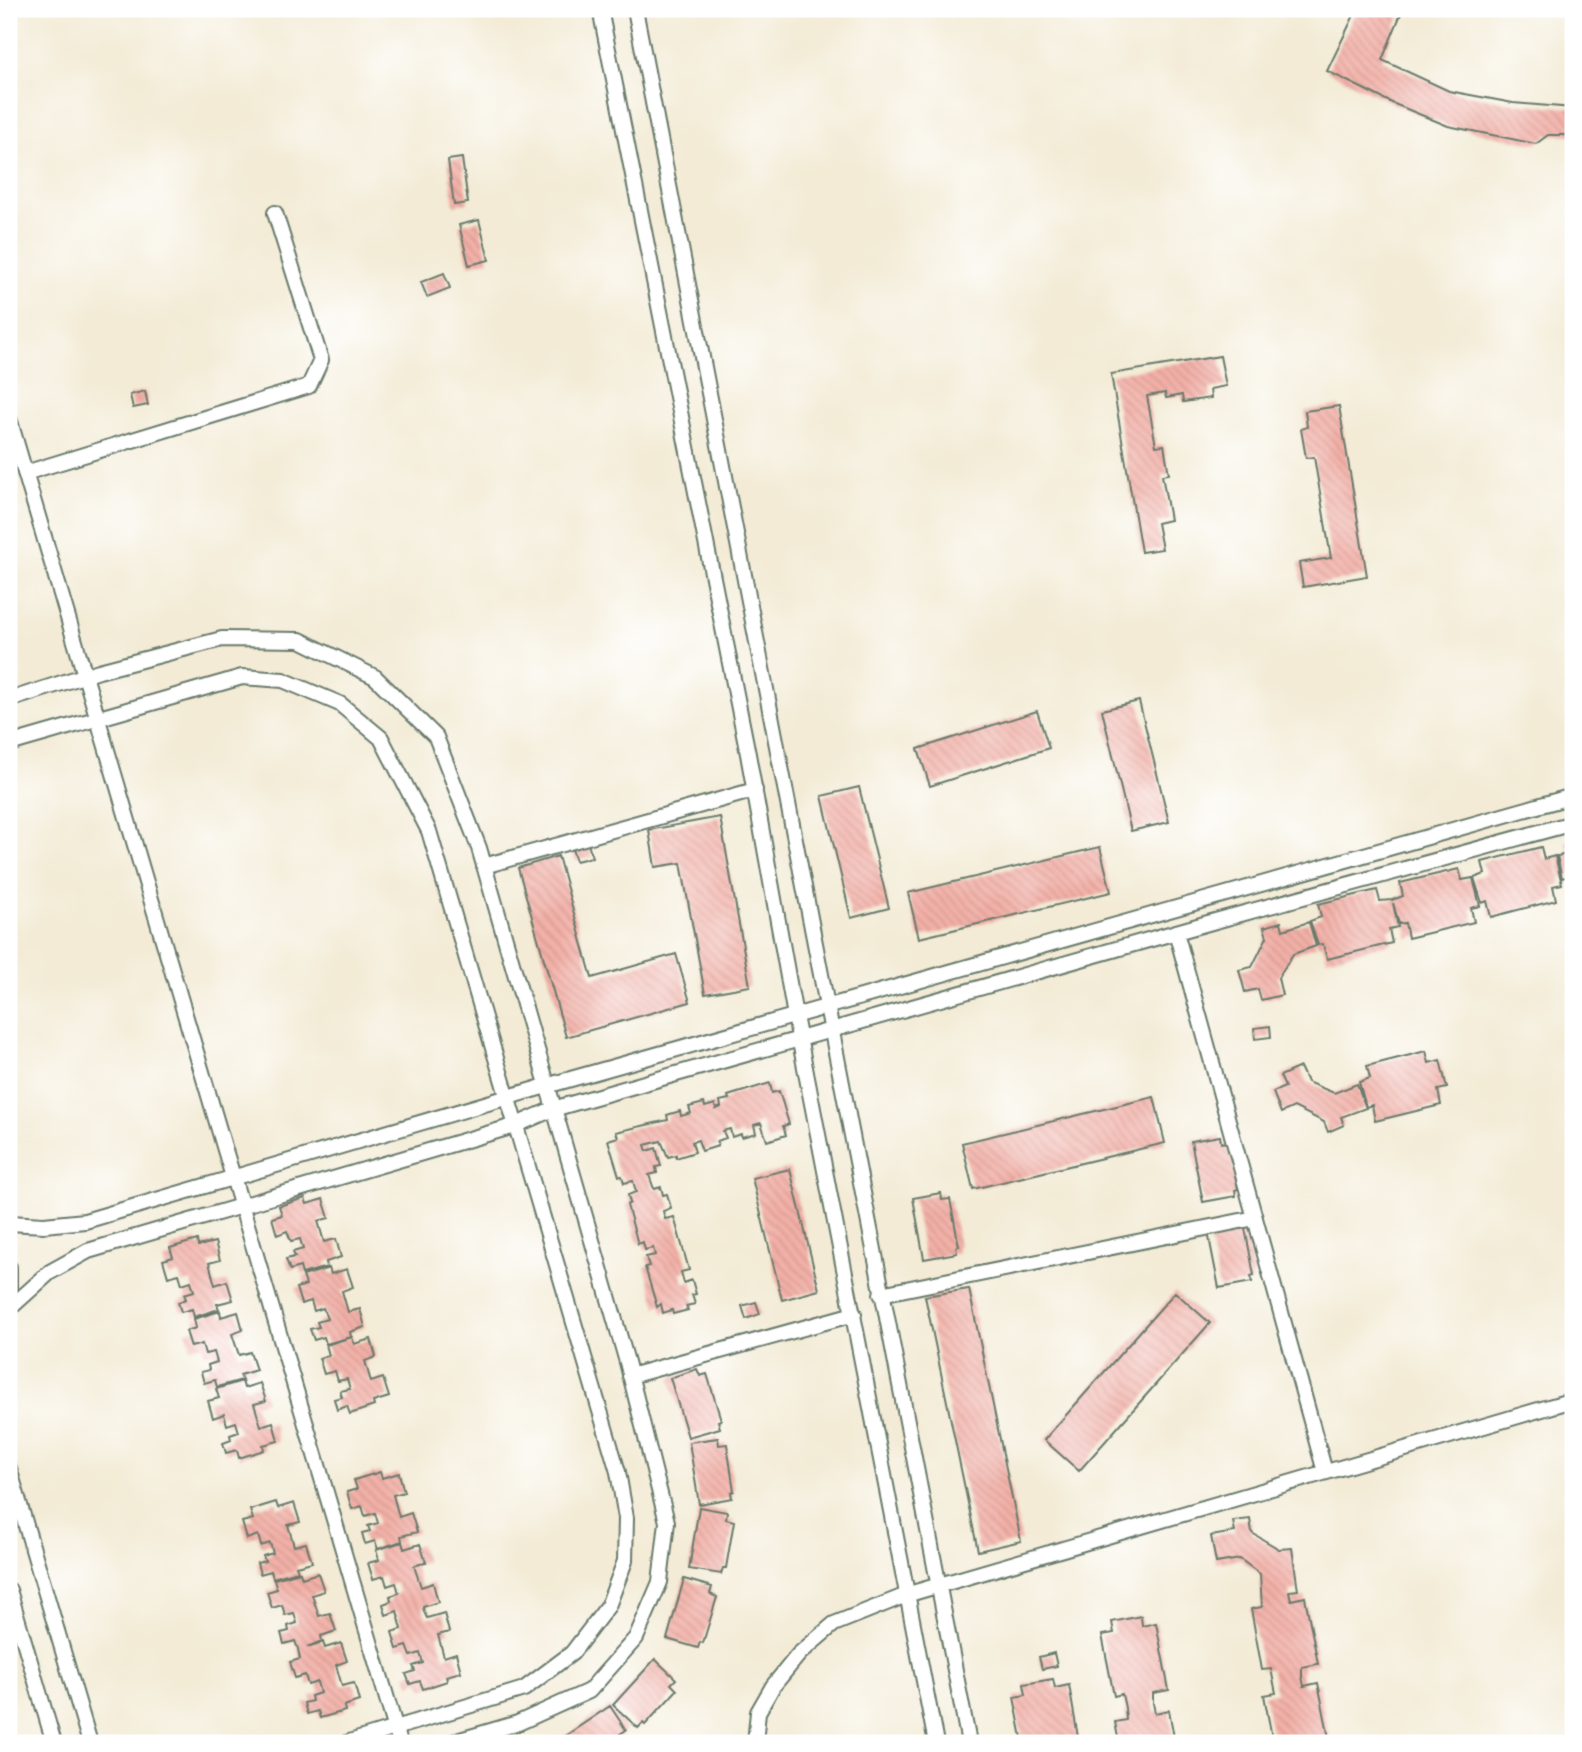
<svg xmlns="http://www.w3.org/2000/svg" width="1582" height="1752" viewBox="0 0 1582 1752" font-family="'Gentium Book Plus',serif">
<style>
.building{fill:url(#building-back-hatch)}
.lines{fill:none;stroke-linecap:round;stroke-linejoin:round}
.minor-casing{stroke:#697a6c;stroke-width:18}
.minor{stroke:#fff;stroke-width:14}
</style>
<defs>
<pattern id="building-back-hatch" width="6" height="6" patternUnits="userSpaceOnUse" patternTransform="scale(1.75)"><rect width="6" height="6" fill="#f3b0a7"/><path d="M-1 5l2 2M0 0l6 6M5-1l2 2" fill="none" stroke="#d09890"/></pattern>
</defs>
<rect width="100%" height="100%" fill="#fff"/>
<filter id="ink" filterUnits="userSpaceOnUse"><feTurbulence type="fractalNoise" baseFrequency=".0143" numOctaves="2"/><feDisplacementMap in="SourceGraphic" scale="14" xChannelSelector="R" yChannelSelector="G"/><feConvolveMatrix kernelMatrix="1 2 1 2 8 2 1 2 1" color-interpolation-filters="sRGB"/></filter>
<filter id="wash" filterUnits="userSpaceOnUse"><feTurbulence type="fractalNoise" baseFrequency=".00686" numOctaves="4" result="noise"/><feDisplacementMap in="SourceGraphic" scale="28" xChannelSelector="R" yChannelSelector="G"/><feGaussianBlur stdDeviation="1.57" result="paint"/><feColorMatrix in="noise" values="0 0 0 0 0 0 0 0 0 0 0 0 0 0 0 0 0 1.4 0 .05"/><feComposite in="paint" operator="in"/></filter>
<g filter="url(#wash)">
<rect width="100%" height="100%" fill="#f3ebd5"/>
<g id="blocks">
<path class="building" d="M1357,9H1403L1382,60L1449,91L1513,103L1573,108V135H1548L1536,144L1448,126L1392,103L1327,71Z
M462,158L468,203L454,205L448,160Z
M479,220L489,260L469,265L459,225Z
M444,273L450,288L427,297L421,282Z
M1220,356L1226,386L1210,389L1211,398L1183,402L1182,395L1166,398L1165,393L1147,396L1156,446L1164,445L1169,474L1162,475L1170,520L1157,523L1162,549L1141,552L1111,374Z
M145,391L148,405L133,408L130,395Z
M1339,406L1367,576L1303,587L1299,563L1331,558L1314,457L1306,458L1301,429L1307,427L1305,411Z
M1139,701L1169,822L1131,831L1102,710Z
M1037,711L1049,748L930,786L918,749Z
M859,787L889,908L851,918L822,796Z
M720,817L750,986L705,994L681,863L655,867L649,830Z
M1573,839V875L1562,878L1557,856L1569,854L1566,841Z
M588,844L592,857L576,861L572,849Z
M1100,847L1111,892L919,938L908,893Z
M1541,847L1544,859L1555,856L1562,884L1553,886L1556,900L1491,917L1487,901L1482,903L1474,878L1485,874L1482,862Z
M558,856L592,978L676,954L690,1002L566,1037L518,868Z
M1459,869L1462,880L1473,878L1480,906L1471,908L1474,922L1408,938L1405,923L1399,924L1393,903L1398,927L1389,929L1392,943L1327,959L1323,944L1318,945L1310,921L1321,917L1318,904L1377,890L1380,901L1392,900L1403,896L1400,883Z
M1281,922L1283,930L1309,922L1316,946L1293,954L1278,978L1282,995L1261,1000L1258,989L1245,992L1239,970L1252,967L1267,937L1264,927Z
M1270,1026L1271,1037L1255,1039L1254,1028Z
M1426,1051L1429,1063L1440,1060L1447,1088L1438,1090L1441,1105L1375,1121L1372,1105L1366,1107L1359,1082L1370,1078L1367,1066Z
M1300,1067L1307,1082L1334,1093L1357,1084L1366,1108L1341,1117L1344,1125L1328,1132L1324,1122L1294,1107L1281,1113L1273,1092L1285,1087L1280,1076Z
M770,1083L772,1093L779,1091L789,1124L783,1126L786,1135L767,1141L761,1123L754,1125L756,1133L742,1137L741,1134L732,1137L730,1129L723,1131L726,1138L717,1141L718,1146L702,1151L698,1140L692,1142L695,1152L676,1158V1155L668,1157L661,1141L645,1145L647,1151L656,1148L661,1166L656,1167L657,1173L649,1175L654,1189L661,1187L663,1195L667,1194L671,1208L663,1211L665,1219L674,1217L689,1270L681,1272L684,1283L692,1280L696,1294L692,1295L695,1304L686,1306L688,1310L673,1314L672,1310L663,1313L661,1304L657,1307L645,1267L649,1266L646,1257L655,1255L653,1248L645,1250L643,1242L638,1244L627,1205L630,1203L628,1195L636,1192L633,1181L624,1183L622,1176H619L608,1140L618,1137L616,1132L668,1120L667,1115L680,1111L681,1116L691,1113L689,1107L704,1103L705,1107L715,1104L716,1109L721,1107L720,1101L729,1099L728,1096Z
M1154,1097L1165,1143L973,1189L962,1143Z
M1220,1136L1221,1143L1229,1142L1238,1189L1235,1190L1236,1196L1203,1202L1191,1141Z
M790,1169L819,1290L782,1300L752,1178Z
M941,1193L942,1200L950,1199L959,1246L956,1247L957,1253L924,1259L913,1198Z
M305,1198L307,1204L323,1199L329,1218L318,1221L324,1242L336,1239L341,1257L326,1262L327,1267L302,1274L300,1267L290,1270L286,1259L295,1257L293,1252L303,1249L300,1239L291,1241L287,1231L277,1235L272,1218L282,1215L279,1206Z
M1236,1222L1237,1229L1245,1228L1254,1275L1251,1276L1252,1282L1219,1288L1207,1227Z
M197,1240L198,1246L215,1242L220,1260L209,1263L215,1285L227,1281L233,1300L217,1304L219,1309L194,1317L192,1309L181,1312L178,1302L186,1299L184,1294L194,1291L191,1281L182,1284L179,1274L168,1277L163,1260L173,1257L170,1248Z
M329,1268L331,1274L347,1269L353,1287L342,1291L348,1312L360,1309L365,1327L350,1332L351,1337L326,1344L324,1337L314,1340L310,1329L319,1327L317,1322L327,1319L323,1308L314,1311L311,1301L301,1304L296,1288L306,1285L303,1276Z
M969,1289L1021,1541L978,1551L925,1296Z
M1175,1292L1210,1323L1079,1471L1044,1440Z
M756,1302L760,1314L746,1319L742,1306Z
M220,1311L221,1317L238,1312L243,1330L232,1334L239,1355L250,1352L256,1370L240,1375L242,1380L217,1387L215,1380L204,1383L201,1372L209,1370L208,1365L217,1362L214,1352L205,1354L202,1344L191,1347L186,1331L196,1328L194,1319Z
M352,1337L354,1344L371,1339L376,1357L365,1361L371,1382L383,1378L389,1397L373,1402L374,1406L350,1414L347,1406L337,1410L334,1399L342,1397L340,1391L350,1389L347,1379L338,1381L335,1371L324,1374L319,1358L329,1355L326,1345Z
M697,1369L700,1376L707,1374L721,1420L718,1421L720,1428L688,1437L670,1378Z
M242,1381L244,1388L260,1383L266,1401L254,1404L261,1426L273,1422L278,1441L263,1445L264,1450L239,1458L237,1450L226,1453L223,1443L231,1440L230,1435L239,1432L236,1422L227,1425L224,1414L213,1418L208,1401L219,1398L216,1389Z
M718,1438L719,1445L727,1444L734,1491L731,1492L732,1498L699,1504L689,1442Z
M380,1472L382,1478L399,1473L404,1492L393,1495L399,1517L411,1513L417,1532L401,1536L402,1541L378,1549L375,1541L365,1544L362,1533L370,1531L368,1526L378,1523L375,1513L365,1516L362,1506L352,1509L347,1492L357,1489L354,1480Z
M276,1502L278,1508L294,1503L300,1522L288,1525L294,1546L306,1543L312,1562L296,1566L298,1571L273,1578L271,1571L260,1574L257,1563L265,1561L263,1556L273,1553L270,1543L261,1546L258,1535L247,1539L242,1522L253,1519L250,1510Z
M699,1507L727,1512L726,1519L734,1521L726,1568H723L721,1574L689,1569Z
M1250,1519L1252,1533L1279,1549L1292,1548L1298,1590L1289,1591L1291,1600L1305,1597L1318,1664L1302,1667V1677L1304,1686L1318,1683L1330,1743H1273L1264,1695L1276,1693L1271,1669L1262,1670L1251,1609L1262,1607L1260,1574L1240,1559L1216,1563L1211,1536L1235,1532L1233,1521Z
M402,1542L404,1549L420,1544L426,1562L414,1566L421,1587L433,1583L438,1602L423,1607L424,1612L427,1618L444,1613L449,1632L438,1635L444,1657L456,1653L461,1672L446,1676L447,1681L423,1689L420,1681L410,1684L406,1674L415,1671L413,1666L423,1663L420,1653L411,1656L407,1646L397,1649L392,1632L402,1629L397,1611L386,1615L383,1604L391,1601L390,1596L399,1593L396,1583L387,1586L384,1576L373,1579L368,1563L379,1560L376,1550Z
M300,1572L302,1578L318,1573L324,1591L312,1595L319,1616L330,1613L336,1631L321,1636L322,1641L307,1647L323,1642L325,1648L341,1643L347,1661L336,1665L342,1686L354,1683L359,1701L344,1706L345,1711L320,1718L318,1711L307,1714L304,1703L312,1701L311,1696L320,1693L317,1682L308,1685L305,1675L295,1678L290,1662L300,1659L298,1649L295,1641L284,1644L281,1633L289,1631L288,1626L297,1623L294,1613L285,1615L282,1605L272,1608L267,1592L277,1589L274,1579Z
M684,1579L712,1587L710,1594L717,1597L703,1643L700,1642L698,1648L667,1639Z
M1141,1616L1142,1626L1156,1623L1169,1690L1153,1693V1703L1155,1713L1169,1710L1175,1743H1119L1115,1722L1126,1720L1125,1708L1122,1694L1114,1696L1102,1635L1114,1633L1112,1622Z
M1054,1653L1057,1666L1042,1669L1039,1657Z
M655,1659L676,1679L671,1684L677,1690L645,1725L643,1723L638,1728L613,1705Z
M1053,1679L1055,1688L1069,1685L1079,1743H1023L1014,1697L1026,1695L1024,1684Z
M610,1706L626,1730L620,1734L624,1741L561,1743L559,1740Z"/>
</g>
</g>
<g filter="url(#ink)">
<use href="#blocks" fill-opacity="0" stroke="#697a6c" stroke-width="2"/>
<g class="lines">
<defs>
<path id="minor" d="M600,9L748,754L795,1016L936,1743
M635,9L969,1743
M9,418L400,1743
M25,473L309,386L321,360L275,213
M9,700L99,671L222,639L300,640L375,677L436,737L479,848L627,1362L667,1522L660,1582L636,1638L589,1691L518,1723L450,1743
M9,744L242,677L283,680L340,704L381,738L429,831L618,1472L626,1518L625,1561L608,1606L572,1653L524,1689L346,1743
M484,866L755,790
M1176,932L1325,1472
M9,1223L44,1225L85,1221L546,1086L1573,796
M9,1267V1299
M881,1294L1255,1218
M9,1309L50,1272L88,1251L514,1126L553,1109L1208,923L1573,823
M630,1376L854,1314
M9,1468L90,1743
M9,1590L54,1743
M755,1743L758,1712L773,1686L799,1654L834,1624L909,1594L1573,1400"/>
</defs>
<use href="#minor" class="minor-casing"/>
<use href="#minor" class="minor"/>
</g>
</g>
<rect width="1582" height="1752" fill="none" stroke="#fff" stroke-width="35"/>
</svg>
